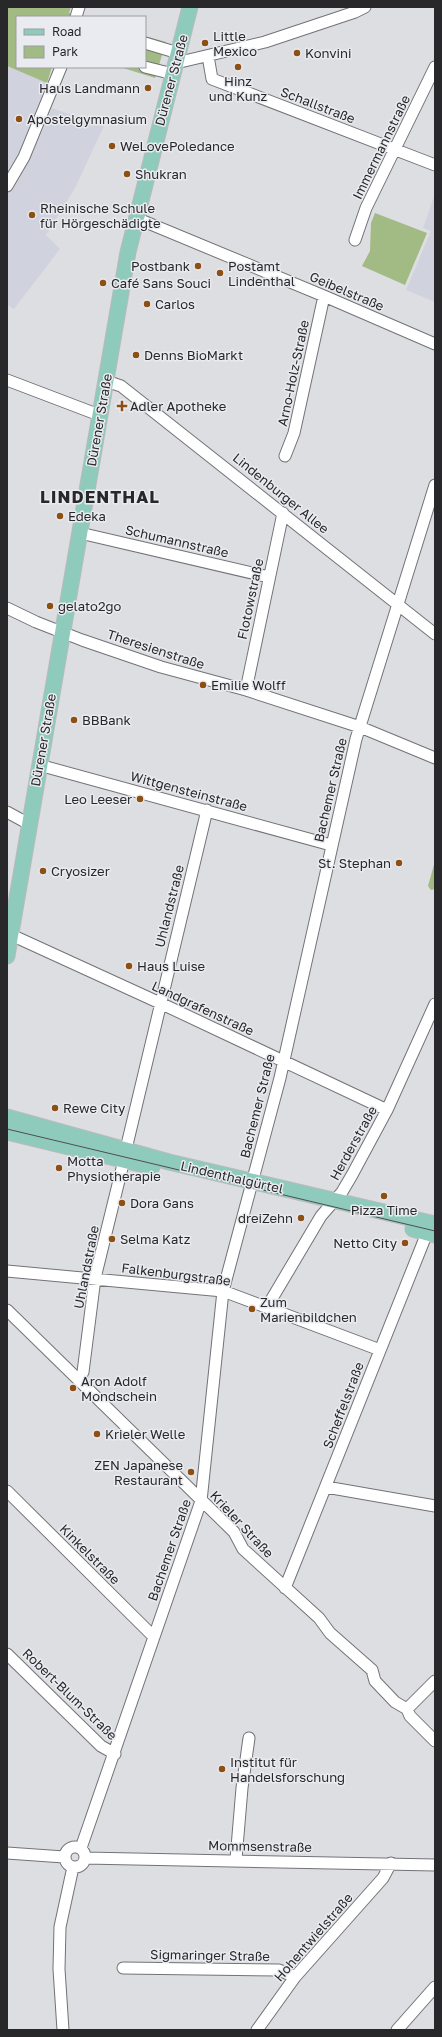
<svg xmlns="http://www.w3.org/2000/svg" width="442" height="2037" viewBox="0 0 442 2037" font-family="'Golos Text',sans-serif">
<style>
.built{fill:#d0d3de}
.green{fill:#a2ba83}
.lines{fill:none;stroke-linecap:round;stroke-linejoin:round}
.minor-casing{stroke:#727377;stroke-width:13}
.major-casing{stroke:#bababb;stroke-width:17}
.minor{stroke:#fff;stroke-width:11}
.major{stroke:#8fcbbd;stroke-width:15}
.tram{stroke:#4e4e51;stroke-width:1}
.poi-dot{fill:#8e4f15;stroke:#eaebf0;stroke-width:1.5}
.labels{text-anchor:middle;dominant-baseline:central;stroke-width:3;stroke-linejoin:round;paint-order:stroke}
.poi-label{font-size:13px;fill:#28282a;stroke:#eaebf0;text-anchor:start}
.street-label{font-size:13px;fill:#28282a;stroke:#eaebf0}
.district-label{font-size:17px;font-weight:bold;letter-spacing:1px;fill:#28282a;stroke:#eaebf0}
</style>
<rect width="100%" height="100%" fill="#dddee2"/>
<path class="built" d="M7,66L47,83L17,156L7,173Z
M52,108L104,126L76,186L46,235L60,249L14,309L7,305V195L31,157Z
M435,194V302L406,290L431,231L423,228Z"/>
<path class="green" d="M7,7H71L69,13L82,17H17V67H52L47,83L7,66Z
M145,36L166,42L155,78L120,67H145Z
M375,213L427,233L405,285L362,266L370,251L371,223Z
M435,861V889L431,890L428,886Z"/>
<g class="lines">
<defs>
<path id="minor" d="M76,17L79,7
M145,43L178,53
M208,56L212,79L435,165
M176,63L265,42L355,12L365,7
M145,67L173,74
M7,186L24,157L61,67
M136,218L324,296L435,344
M355,240L366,208L435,67
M7,380L99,415
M106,381L121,386L435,634
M285,456L294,433L324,296
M80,533L269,577
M7,608L36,622L82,640L161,667L246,690L360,727L435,758
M246,690L283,513
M39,765L331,845
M7,812L29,824
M7,933L160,1003L387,1110
M126,1149L207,810
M7,1271L223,1291L380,1350
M267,1307L321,1216L342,1192L352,1175L387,1110L435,1004
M7,1310L234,1532L243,1549L319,1618L330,1633L372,1670L375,1681L395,1702L407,1709L410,1716L435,1741
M79,1379L83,1372L95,1278L124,1160
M326,1487L435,1506
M7,1491L154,1637
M285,1588L427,1233
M7,1654L101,1746L115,1754
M407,1709L435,1681
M65 1857a10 10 0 1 1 20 0a10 10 0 1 1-20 0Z
M81,1848L201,1501L223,1291L280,1078L356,739L435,485
M7,1853L64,1857
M85,1858L435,1865
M236,1859L242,1788L249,1738
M123,1968L279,1970L295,1977
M63,2030L59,1969L60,1927L73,1867
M257,2030L295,1977L383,1878L391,1863
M397,2030L435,1987"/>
<path id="major" d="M7,956L128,252L190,7
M7,1117L169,1162L435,1224
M7,1132L152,1167
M413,1229L435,1235"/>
</defs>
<use href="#minor" class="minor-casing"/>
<use href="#major" class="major-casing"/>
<use href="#minor" class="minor"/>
<use href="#major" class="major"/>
<path class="tram" d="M7,1129L435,1231"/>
</g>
<g class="poi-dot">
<circle cx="205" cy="43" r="4"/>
<circle cx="297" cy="53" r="4"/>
<circle cx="238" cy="67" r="4"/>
<circle cx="148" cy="88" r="4"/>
<circle cx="19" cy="119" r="4"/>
<circle cx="112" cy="146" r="4"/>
<circle cx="127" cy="174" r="4"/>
<circle cx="32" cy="215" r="4"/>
<circle cx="198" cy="266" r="4"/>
<circle cx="220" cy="273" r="4"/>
<circle cx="103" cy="283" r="4"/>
<circle cx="147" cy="304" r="4"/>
<circle cx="136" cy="355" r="4"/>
<path d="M120 400h4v4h4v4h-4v4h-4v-4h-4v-4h4z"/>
<circle cx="60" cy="516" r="4"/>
<circle cx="50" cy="606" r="4"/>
<circle cx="203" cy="685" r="4"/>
<circle cx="74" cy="720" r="4"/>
<circle cx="140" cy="799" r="4"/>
<circle cx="399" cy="863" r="4"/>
<circle cx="43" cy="871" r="4"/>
<circle cx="129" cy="966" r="4"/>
<circle cx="55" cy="1108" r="4"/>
<circle cx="59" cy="1168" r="4"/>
<circle cx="384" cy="1196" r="4"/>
<circle cx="122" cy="1203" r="4"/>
<circle cx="301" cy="1218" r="4"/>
<circle cx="112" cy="1239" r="4"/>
<circle cx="405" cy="1243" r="4"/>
<circle cx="252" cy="1309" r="4"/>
<circle cx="73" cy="1388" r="4"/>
<circle cx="97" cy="1434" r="4"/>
<circle cx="191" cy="1472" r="4"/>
<circle cx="222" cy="1769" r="4"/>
</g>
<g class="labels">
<g class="poi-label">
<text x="213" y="36">Little<tspan x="213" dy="15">Mexico</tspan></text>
<text x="305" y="53">Konvini</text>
<text x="238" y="81" text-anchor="middle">Hinz<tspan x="238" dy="15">und Kunz</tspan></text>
<text x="140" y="88" text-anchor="end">Haus Landmann</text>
<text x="27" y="119">Apostelgymnasium</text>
<text x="120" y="146">WeLovePoledance</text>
<text x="135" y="174">Shukran</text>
<text x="40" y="208">Rheinische Schule<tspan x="40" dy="15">für Hörgeschädigte</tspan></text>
<text x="190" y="266" text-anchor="end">Postbank</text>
<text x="228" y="266">Postamt<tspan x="228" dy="15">Lindenthal</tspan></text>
<text x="111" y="283">Café Sans Souci</text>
<text x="155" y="304">Carlos</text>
<text x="144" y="355">Denns BioMarkt</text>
<text x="130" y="406">Adler Apotheke</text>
<text x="68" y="516">Edeka</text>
<text x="58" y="606">gelato2go</text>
<text x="211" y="685">Emilie Wolff</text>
<text x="82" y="720">BBBank</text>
<text x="132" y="799" text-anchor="end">Leo Leeser</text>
<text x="391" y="863" text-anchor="end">St. Stephan</text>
<text x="51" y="871">Cryosizer</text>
<text x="137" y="966">Haus Luise</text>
<text x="63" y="1108">Rewe City</text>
<text x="67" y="1161">Motta<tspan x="67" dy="15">Physiotherapie</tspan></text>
<text x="130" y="1203">Dora Gans</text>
<text x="384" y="1210" text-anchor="middle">Pizza Time</text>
<text x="293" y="1218" text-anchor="end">dreiZehn</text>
<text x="120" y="1239">Selma Katz</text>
<text x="397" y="1243" text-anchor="end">Netto City</text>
<text x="260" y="1302">Zum<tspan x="260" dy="15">Marienbildchen</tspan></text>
<text x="81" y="1381">Aron Adolf<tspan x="81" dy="15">Mondschein</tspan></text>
<text x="105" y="1434">Krieler Welle</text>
<text x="183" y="1465" text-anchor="end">ZEN Japanese<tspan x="183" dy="15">Restaurant</tspan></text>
<text x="230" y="1762">Institut für<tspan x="230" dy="15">Handelsforschung</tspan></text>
</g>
<g class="street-label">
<text transform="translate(171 80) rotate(-75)">Dürener Straße</text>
<text transform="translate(318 105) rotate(21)">Schallstraße</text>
<text transform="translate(381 147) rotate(-64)">Immermannstraße</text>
<text transform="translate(347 291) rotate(23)">Geibelstraße</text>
<text transform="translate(293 373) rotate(-78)">Arno-Holz-Straße</text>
<text transform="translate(99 420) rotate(-80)">Dürener Straße</text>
<text transform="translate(281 493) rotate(39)">Lindenburger Allee</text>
<text transform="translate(177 541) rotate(13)">Schumannstraße</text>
<text transform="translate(250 599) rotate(-78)">Flotowstraße</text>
<text transform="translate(156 649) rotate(18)">Theresienstraße</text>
<text transform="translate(43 740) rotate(-80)">Dürener Straße</text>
<text transform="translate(330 790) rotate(-77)">Bachemer Straße</text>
<text transform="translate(189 791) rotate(15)">Wittgensteinstraße</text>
<text transform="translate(169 906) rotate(-76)">Uhlandstraße</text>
<text transform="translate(203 1008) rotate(25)">Landgrafenstraße</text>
<text transform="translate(257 1106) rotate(-76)">Bachemer Straße</text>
<text transform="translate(353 1143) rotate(-61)">Herderstraße</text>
<text transform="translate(232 1177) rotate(13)">Lindenthalgürtel</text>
<text transform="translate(86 1267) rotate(-79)">Uhlandstraße</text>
<text transform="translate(176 1274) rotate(7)">Falkenburgstraße</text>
<text transform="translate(343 1405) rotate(-69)">Scheffelstraße</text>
<text transform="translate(242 1524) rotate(47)">Krieler Straße</text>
<text transform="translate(169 1550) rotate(-71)">Bachemer Straße</text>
<text transform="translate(90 1554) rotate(45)">Kinkelstraße</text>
<text transform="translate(70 1694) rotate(44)">Robert-Blum-Straße</text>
<text transform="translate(260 1846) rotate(1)">Mommsenstraße</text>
<text transform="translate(313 1937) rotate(-49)">Hohentwielstraße</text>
<text transform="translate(210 1955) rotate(1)">Sigmaringer Straße</text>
</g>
<g class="district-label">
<text x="100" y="496">LINDENTHAL</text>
</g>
</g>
<rect width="442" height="2037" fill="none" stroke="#28282a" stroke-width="16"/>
<rect x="16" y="16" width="130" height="52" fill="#eaebf0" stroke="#9c9da1"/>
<rect x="24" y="29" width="20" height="6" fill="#8fcbbd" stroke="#9c9da1"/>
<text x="52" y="36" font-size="12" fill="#28282a">Road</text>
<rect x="24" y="46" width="20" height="12" fill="#a2ba83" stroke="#9c9da1"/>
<text x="52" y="56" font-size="12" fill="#28282a">Park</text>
</svg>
